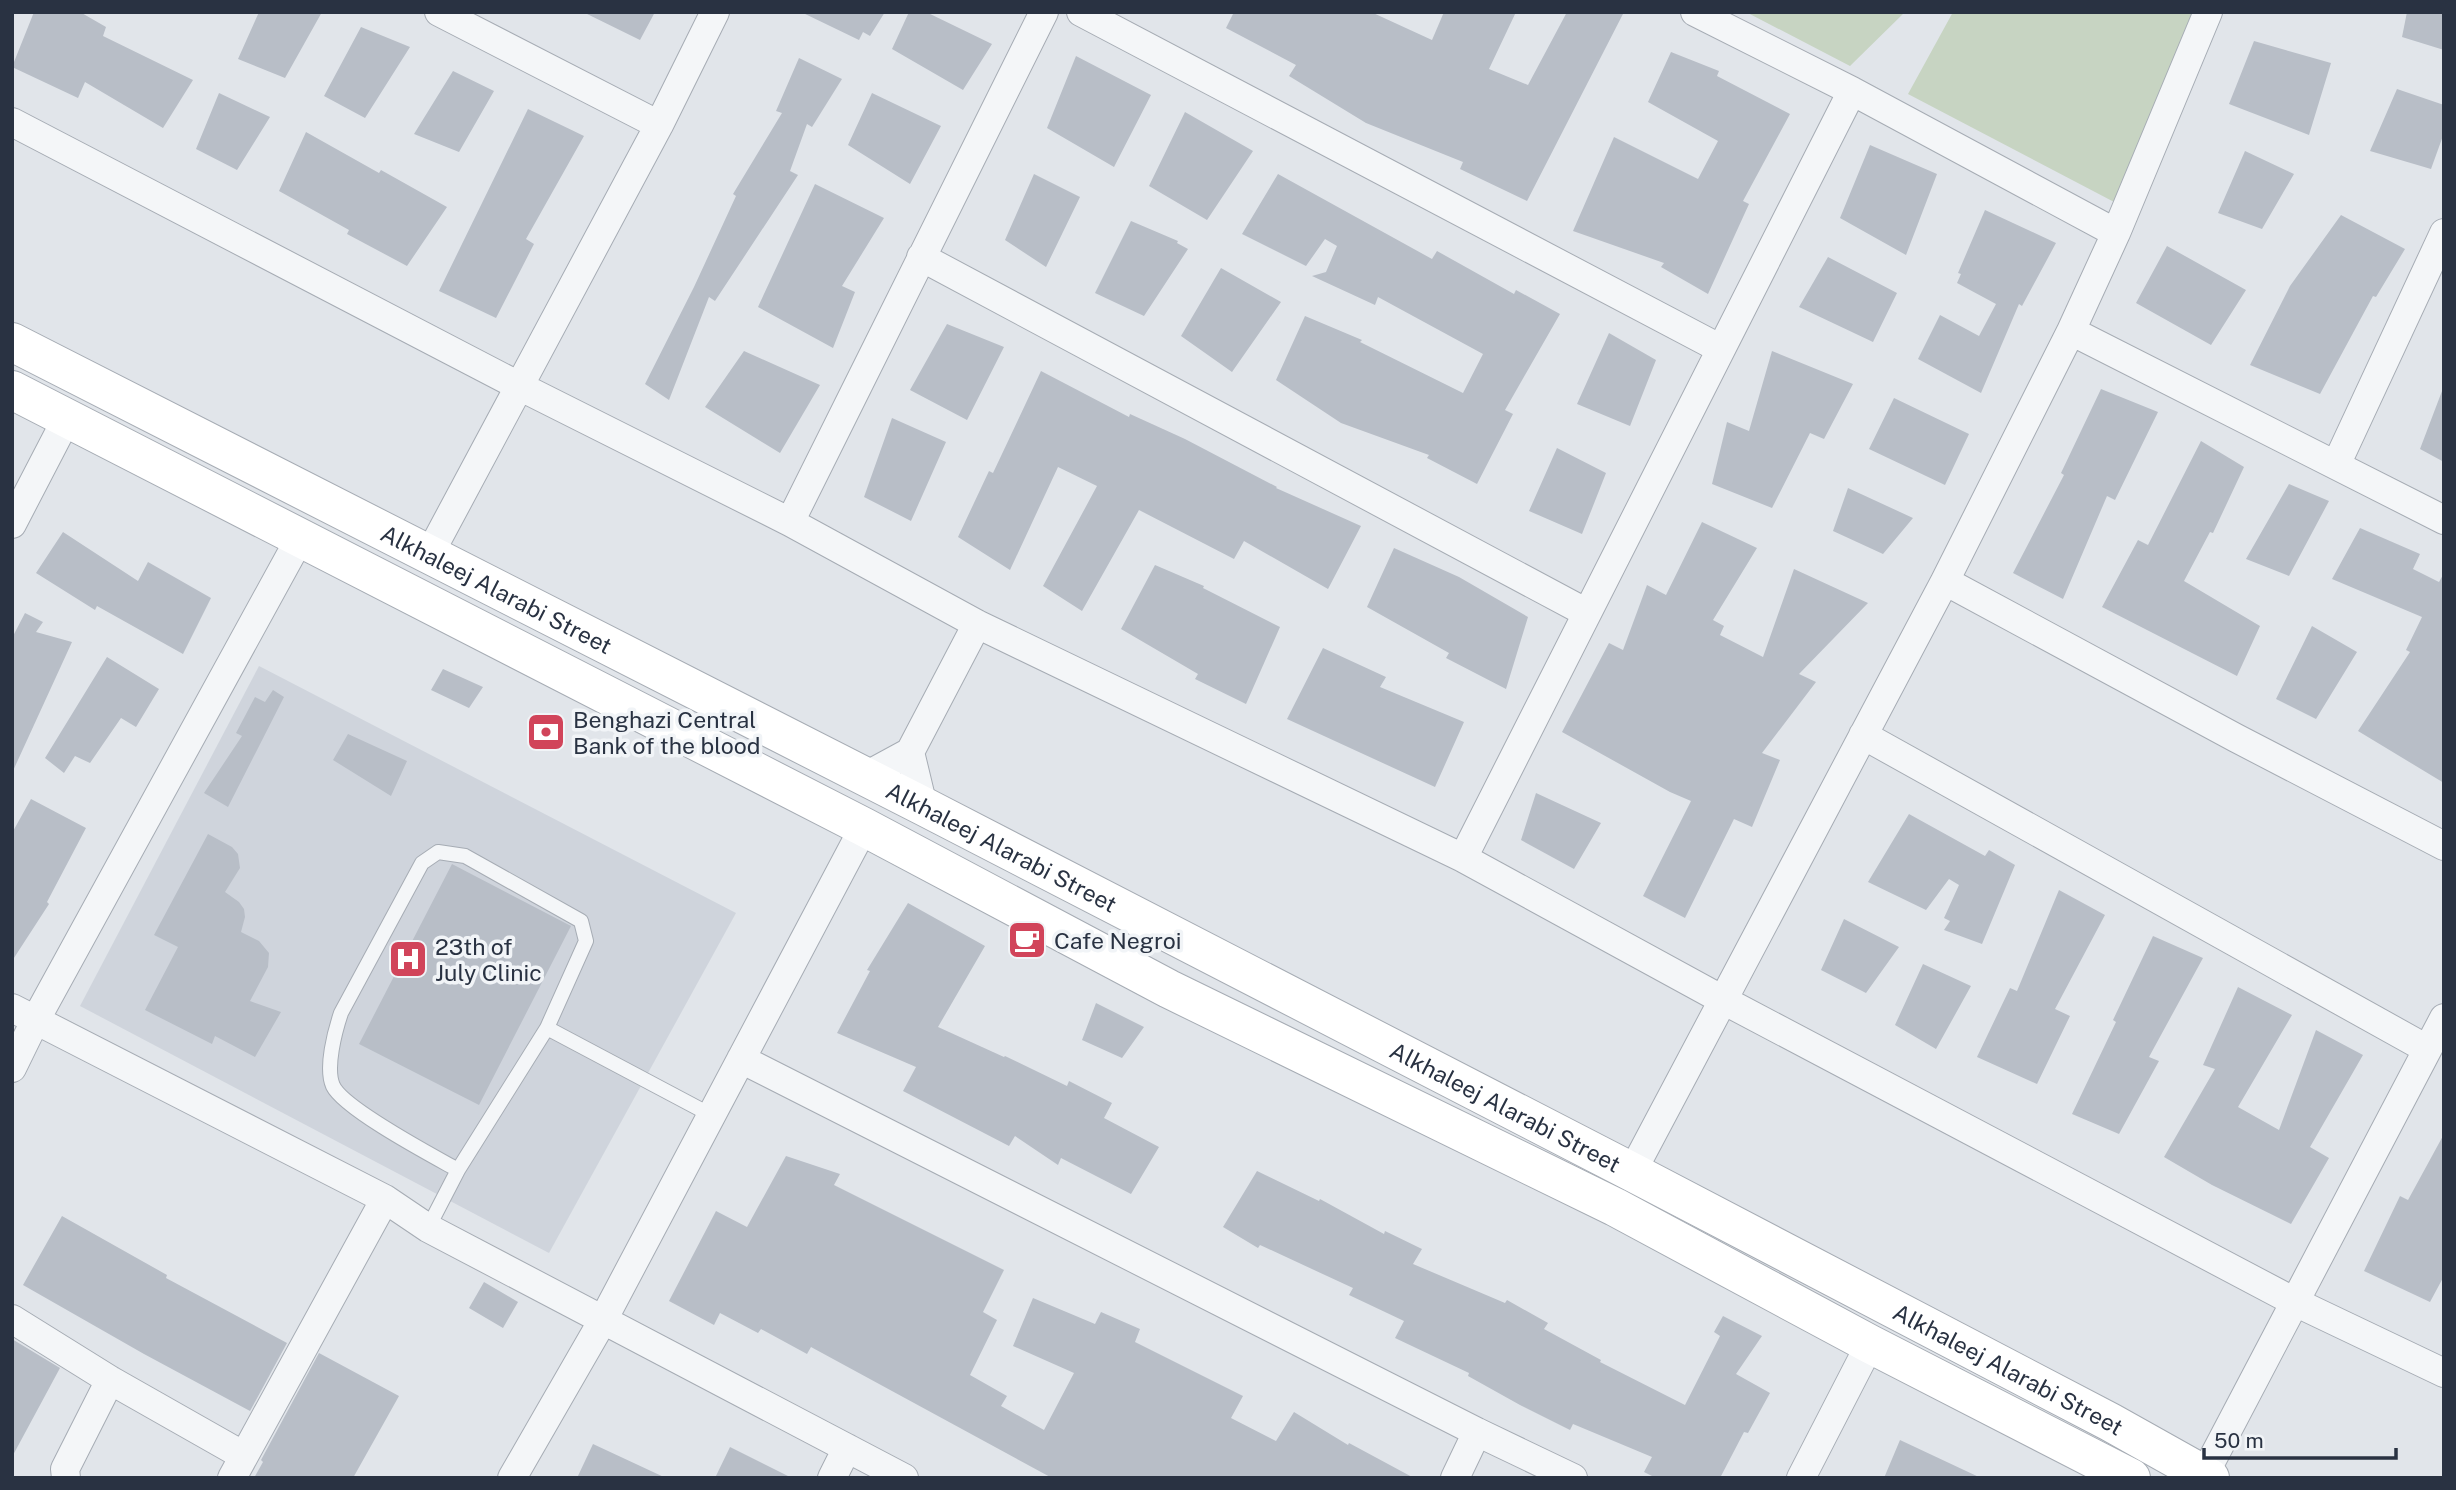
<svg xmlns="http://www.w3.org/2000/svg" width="2456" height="1490" viewBox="0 0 2456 1490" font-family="'Public Sans',sans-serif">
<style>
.built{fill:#cfd4dc}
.green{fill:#c7d4c2}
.building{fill:#b8bec7}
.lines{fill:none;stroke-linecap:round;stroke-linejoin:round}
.lane-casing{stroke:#a6acb4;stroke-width:16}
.street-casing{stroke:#a6acb4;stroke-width:30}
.secondary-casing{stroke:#a6acb4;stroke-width:40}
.lane{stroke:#f4f6f8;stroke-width:14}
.street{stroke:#f4f6f8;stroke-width:28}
.secondary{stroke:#fff;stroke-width:38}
.labels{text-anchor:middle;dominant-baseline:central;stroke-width:7;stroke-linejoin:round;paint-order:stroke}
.street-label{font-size:23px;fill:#293242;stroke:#f1f4f7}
.poi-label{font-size:23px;fill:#293242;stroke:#f1f4f7;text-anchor:start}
</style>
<rect width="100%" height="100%" fill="#e1e5ea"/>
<path class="built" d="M259,666L736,913L549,1253L80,1006Z"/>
<path class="green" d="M1746,12H1905L1850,66Z
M1953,12H2199L2116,203L1908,94Z"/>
<path class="building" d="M34,12H80L106,27L103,36L193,80L163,128L85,82L78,98L12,67Z
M259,12H322L285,78L238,59Z
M583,12H655L640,40Z
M801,12H885L870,36L863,32L859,40Z
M909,12H926L992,44L963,90L892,49Z
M1234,12H1371L1432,40L1444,12H1516L1489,69L1528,85L1567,12H1624L1527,201L1460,169L1463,162L1366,123L1289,76L1296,65L1226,28Z
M2407,12H2444V50L2402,37Z
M361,27L410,47L365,118L324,96Z
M2254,41L2331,63L2309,135L2229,104Z
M1671,52L1719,71L1717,76L1790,114L1743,201L1749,204L1708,294L1661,267L1664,263L1573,231L1614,137L1698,179L1718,141L1648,102Z
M1076,56L1151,95L1114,167L1047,128Z
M799,58L842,79L812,127L807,124L790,171L798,175L715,301L709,297L669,400L645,384L694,287L736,196L733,194L782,113L776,111Z
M453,71L494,91L459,152L414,134Z
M2397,89L2444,105V133L2431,169L2370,151Z
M219,93L270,117L237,170L196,149Z
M872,93L941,126L910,184L848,145Z
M528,109L584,136L526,239L534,244L496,318L439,291Z
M1185,112L1253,151L1207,220L1149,186Z
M306,132L379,173L381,170L447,207L407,266L347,234L349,230L279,191Z
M1870,145L1937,174L1906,255L1840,218Z
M2245,151L2294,174L2262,229L2218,213Z
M1034,174L1080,197L1046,267L1005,240Z
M1278,174L1432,259L1437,251L1514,294L1516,290L1560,314L1505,410L1513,414L1477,484L1427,458L1429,455L1341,423L1276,380L1305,316L1362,340L1360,342L1463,393L1483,354L1378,297L1375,305L1312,276L1326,272L1337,246L1325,239L1306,266L1242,234Z
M815,184L884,218L842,286L855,292L833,348L758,307Z
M1985,210L2056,243L2022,306L2019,304L1981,393L1918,359L1940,315L1979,336L1996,304L1957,283L1961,274L1958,273Z
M2341,215L2405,249L2376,297L2373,296L2320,394L2250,365L2290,286Z
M1131,221L1178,241L1177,243L1188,249L1144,316L1095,293Z
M2167,246L2246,290L2211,345L2136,303Z
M1828,257L1897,293L1873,342L1799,307Z
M1221,268L1281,302L1232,372L1181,336Z
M947,324L1004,347L967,420L910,390Z
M1609,333L1656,360L1630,426L1577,404Z
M744,351L820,385L780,453L705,407Z
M1772,351L1853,384L1824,439L1810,433L1772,508L1712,484L1727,422L1749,431Z
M1041,371L1129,417L1130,414L1185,439L1277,487L1276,488L1361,526L1328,589L1244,541L1234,559L1139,510L1082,611L1043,586L1097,486L1058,467L1010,570L958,537L989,471L993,473Z
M2101,389L2158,412L2115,500L2107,496L2063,599L2013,573L2064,475L2061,473Z
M2442,391H2444V462L2420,449Z
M1894,398L1969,434L1945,485L1869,449Z
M892,418L946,442L911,521L864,497Z
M2201,441L2244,467L2213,533L2210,532L2184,581L2260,626L2237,676L2102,607L2138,540L2148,545Z
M1557,448L1606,473L1582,534L1529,511Z
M2289,484L2329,501L2289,576L2246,559Z
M1848,488L1913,518L1883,554L1833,531Z
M1702,522L1757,548L1713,620L1724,626L1720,635L1763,657L1794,569L1868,603L1799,674L1816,682L1762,753L1780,760L1752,827L1734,819L1685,918L1643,896L1691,801L1670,792L1562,732L1609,643L1623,650L1647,585L1666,595Z
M2360,528L2420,554L2413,569L2439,582L2444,573V783L2358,731L2410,652L2406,650L2422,617L2332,579Z
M63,532L138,581L148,562L211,598L183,654L97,606L95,610L36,573Z
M1394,548L1459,577L1528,617L1506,689L1446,658L1449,653L1367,607Z
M1155,565L1204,586L1203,588L1280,627L1246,704L1195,679L1198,674L1121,629Z
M25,613L43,622L36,632L72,642L12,773V638Z
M2312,626L2357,652L2316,719L2276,699Z
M1323,648L1386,677L1380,687L1464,722L1435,787L1287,719Z
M107,657L159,689L136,727L121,718L90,763L75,756L64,773L45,758Z
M443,669L483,687L469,708L431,690Z
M273,690L284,697L228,807L204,793L242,736L236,733L255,697L265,702Z
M348,734L407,761L391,796L333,760Z
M1536,793L1601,823L1574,869L1521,840Z
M31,799L86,828L47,902L49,904L12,961V833Z
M1909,814L1985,856L1989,850L2015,865L1982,944L1944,930L1950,921L1944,918L1959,885L1949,879L1926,910L1868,882Z
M208,834L232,847L238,854L240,868L225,892L239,902L244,909L245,917L241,932L259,941L269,953L268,967L250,1001L281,1012L255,1057L215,1036L212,1044L145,1010L178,947L154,935Z
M452,864L571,926L479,1105L359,1044Z
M2059,890L2105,915L2055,1009L2070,1016L2037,1084L1977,1057L2010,988L2017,991Z
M908,903L985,946L938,1027L1004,1057L1005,1056L1067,1086L1069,1081L1112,1103L1104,1118L1159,1147L1131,1194L1061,1158L1058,1165L1015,1136L1009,1146L903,1091L916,1067L837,1033L870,971L867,970Z
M1844,919L1899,947L1866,993L1821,970Z
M2153,936L2203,958L2149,1057L2159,1061L2119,1134L2072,1114L2116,1022L2113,1020Z
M1923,964L1971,986L1936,1049L1895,1025Z
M2238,987L2292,1015L2238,1107L2279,1130L2316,1030L2363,1055L2310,1147L2329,1158L2291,1224L2212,1185L2164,1157L2215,1069L2203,1065Z
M1096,1003L1144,1027L1122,1058L1082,1040Z
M2444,1134V1276L2430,1302L2364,1271L2400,1196L2408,1200Z
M786,1156L840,1174L834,1185L1004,1270L983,1312L997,1320L970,1375L1007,1396L1001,1406L1044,1430L1074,1373L1013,1346L1033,1298L1095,1324L1101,1312L1140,1329L1135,1342L1243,1396L1231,1418L1276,1441L1294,1412L1348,1445L1349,1443L1414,1478H1052L811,1347L807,1354L761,1329L758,1333L720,1313L714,1325L669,1301L716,1211L747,1227Z
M1257,1171L1319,1201L1320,1199L1384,1234L1385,1231L1422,1249L1413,1264L1505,1303L1507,1300L1548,1323L1544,1329L1601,1360L1600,1362L1685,1405L1720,1336L1714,1332L1723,1316L1762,1336L1736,1374L1770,1393L1748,1433L1744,1432L1720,1478H1656L1644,1472L1652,1457L1573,1424L1570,1430L1520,1405L1468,1376L1469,1373L1395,1338L1404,1321L1349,1295L1353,1288L1260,1245L1258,1248L1223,1227Z
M62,1216L167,1275L166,1278L287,1343L250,1411L144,1354L23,1285Z
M484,1282L518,1302L503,1328L469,1308Z
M12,1339L60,1368L12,1457Z
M319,1353L399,1396L353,1478H254L263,1462L261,1460Z
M1900,1440L1981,1478H1884Z
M593,1444L666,1478H577Z
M730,1447L792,1478H715Z"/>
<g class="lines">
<defs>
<path id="lane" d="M458,1170C433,1156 344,1109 333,1086C325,1068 335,1031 341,1013L422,863L438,852L465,856L581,921L586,941L547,1028L711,1115
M428,1228L458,1170L547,1028"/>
<path id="street" d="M439,12L659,125
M1081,12L1721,349
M1695,12L1852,91L2116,233
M12,122L519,386L790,522L977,624L1463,858L1723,1000L2295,1302L2444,1373
M921,257L1587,613
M2071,331L2444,520
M2336,465L2444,233
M790,522L1044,12
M12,524L67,418
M429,555L659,125L715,12
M1945,581L2236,738L2444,846
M1863,735L2427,1049
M910,752L923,806
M864,777L910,752L977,624
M1463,858L1852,91
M12,1008L385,1199L428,1228L904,1478
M741,1059L1477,1432L1573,1478
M12,1068L35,1021L300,538
M1632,1172L1945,581L2071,331L2116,233L2208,12
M12,1319L110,1380L244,1456
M2204,1475L2444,1018
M66,1478L65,1469L110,1380
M232,1478L385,1199
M512,1478L603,1320L864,827
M832,1478L847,1448
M1455,1478L1477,1432
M1801,1478L1870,1344"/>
<g id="secondary">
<path id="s1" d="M12,342L923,806L1632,1172L2110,1422L2210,1478"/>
<path d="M12,390L864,827L1169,989L1615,1207L1870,1344L2131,1478"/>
</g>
</defs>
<use href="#lane" class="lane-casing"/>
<use href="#street" class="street-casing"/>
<use href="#secondary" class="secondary-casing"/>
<use href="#lane" class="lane"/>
<use href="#street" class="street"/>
<use href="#secondary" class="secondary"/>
</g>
<defs>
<symbol id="bank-square" viewBox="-11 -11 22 22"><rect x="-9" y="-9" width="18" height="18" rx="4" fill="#d1445a" stroke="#f1f4f7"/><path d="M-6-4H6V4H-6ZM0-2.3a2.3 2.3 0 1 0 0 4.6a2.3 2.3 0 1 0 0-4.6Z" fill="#fff"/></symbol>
<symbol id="cafe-square" viewBox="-11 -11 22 22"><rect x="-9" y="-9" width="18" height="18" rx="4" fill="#d1445a" stroke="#f1f4f7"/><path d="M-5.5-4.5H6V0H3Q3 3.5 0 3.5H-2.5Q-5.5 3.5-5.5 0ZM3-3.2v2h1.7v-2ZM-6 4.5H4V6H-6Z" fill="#fff"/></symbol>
<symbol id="hospital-square" viewBox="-11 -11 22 22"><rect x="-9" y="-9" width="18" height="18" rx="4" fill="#d1445a" stroke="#f1f4f7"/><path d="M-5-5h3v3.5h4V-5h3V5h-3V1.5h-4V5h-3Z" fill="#fff"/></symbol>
</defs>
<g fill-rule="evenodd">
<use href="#bank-square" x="524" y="710" width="44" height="44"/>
<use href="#cafe-square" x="1005" y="918" width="44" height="44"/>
<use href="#hospital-square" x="386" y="937" width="44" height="44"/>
</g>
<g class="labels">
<g class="street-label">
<text stroke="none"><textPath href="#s1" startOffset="544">Alkhaleej Alarabi Street</textPath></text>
<text stroke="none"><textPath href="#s1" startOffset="1111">Alkhaleej Alarabi Street</textPath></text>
<text stroke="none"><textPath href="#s1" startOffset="1678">Alkhaleej Alarabi Street</textPath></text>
<text stroke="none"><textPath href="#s1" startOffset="2245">Alkhaleej Alarabi Street</textPath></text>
</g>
<g class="poi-label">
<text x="573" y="719">Benghazi Central<tspan x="573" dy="26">Bank of the blood</tspan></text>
<text x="1054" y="940">Cafe Negroi</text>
<text x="435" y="946">23th of<tspan x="435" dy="26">July Clinic</tspan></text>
</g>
</g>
<rect width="2456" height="1490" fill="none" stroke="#293242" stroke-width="28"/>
<path d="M2204 1448v10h192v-10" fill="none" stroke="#293242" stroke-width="3.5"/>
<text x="2214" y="1448" font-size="21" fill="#293242" stroke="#f1f4f7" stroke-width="5" paint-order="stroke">50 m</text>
</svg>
